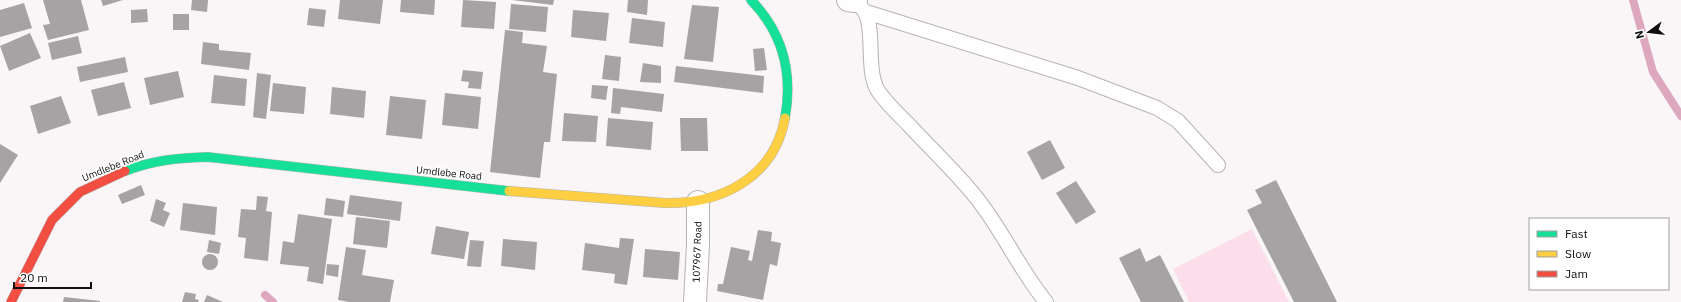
<svg xmlns="http://www.w3.org/2000/svg" width="1681" height="302" viewBox="0 0 1681 302" font-family="'IBM Plex Sans',sans-serif">
<style>
.green{fill:#fbdeea}
.lines{fill:none;stroke-linecap:round;stroke-linejoin:round}
.stream{stroke:#dda7be;stroke-width:8}
.building{fill:#a6a3a4}
.lane-casing{stroke:#b6b3b4;stroke-width:16}
.street-casing{stroke:#b6b3b4;stroke-width:24}
.fast-casing{stroke:#b6b3b4;stroke-width:10}
.slow-casing{stroke:#b6b3b4;stroke-width:10}
.jam-casing{stroke:#b6b3b4;stroke-width:10}
.lane{stroke:#fefefe;stroke-width:14}
.street{stroke:#fefefe;stroke-width:22}
.fast{stroke:#16e098;stroke-width:9}
.slow{stroke:#ffcf43;stroke-width:9}
.jam{stroke:#f24e42;stroke-width:9}
.labels{text-anchor:middle;dominant-baseline:central;stroke-width:3.5;stroke-linejoin:round;paint-order:stroke}
.street-label{font-size:10px;fill:#100e0f;stroke:#fff}
</style>
<rect width="100%" height="100%" fill="#faf5f7"/>
<path class="green" d="M1252,229L1289,302H1189L1173,269Z"/>
<g class="lines">
<path class="stream" d="M1633,0L1653,72L1681,116
M265,295L273,302"/>
</g>
<path class="building" d="M43,0H81L89,30L48,40L43,25L50,24Z
M101,0H123L103,6Z
M192,0H208L207,12L191,10Z
M340,0H383L380,24L338,19Z
M401,0H435L434,15L400,12Z
M463,0L496,2L494,29L461,27Z
M512,0H554L553,5Z
M628,0H648L647,15L627,12Z
M24,3L32,28L0,37V10Z
M511,4L548,7L546,32L509,29Z
M692,5L719,7L713,62L684,59Z
M309,8L326,10L324,27L307,25Z
M147,9L148,22L131,23V10Z
M573,10L609,13L606,41L571,37Z
M173,14H189V30H173Z
M632,18L665,22L663,47L629,43Z
M505,30L523,32L522,43L547,46L543,72L557,74L550,142H544L540,178L490,172Z
M30,33L41,58L9,71L0,46Z
M78,36L82,53L52,60L48,43Z
M203,42L219,44V50L251,53L249,70L201,64Z
M764,48L767,70L755,71L753,49Z
M605,55L621,57L619,81L602,79Z
M125,57L128,72L80,82L77,67Z
M643,63L661,66V83L640,82Z
M676,66L764,76L763,93L674,82Z
M463,70L483,72L481,89L468,88L469,82L461,81Z
M178,71L184,97L150,105L144,78Z
M257,73L271,75L266,119L253,117Z
M214,75L247,79L245,106L211,103Z
M124,82L131,108L98,116L91,90Z
M273,83L306,87L304,114L270,111Z
M592,85L608,86L606,100L591,98Z
M332,87L366,91L364,118L330,114Z
M613,88L664,94L662,112L621,107L620,114L611,113Z
M445,93L481,97L478,129L442,125Z
M61,96L71,123L38,134L30,106Z
M390,96L426,100L422,139L386,135Z
M564,113L598,116L596,142L562,141Z
M608,118L653,122L651,150L606,146Z
M680,118H707L708,151H681Z
M1050,140L1065,168L1042,180L1027,152Z
M0,144L18,155L0,183Z
M1276,180L1337,302H1294L1247,210L1262,203L1255,190Z
M1076,181L1096,212L1076,224L1056,193Z
M141,185L145,195L122,204L118,195Z
M350,195L402,202L400,221L347,214Z
M257,196L268,197L266,211L272,212L268,261L244,258L246,238L238,237L241,209L256,210Z
M326,198L345,201L343,217L324,215Z
M156,199L166,203L163,210L170,213L164,227L150,221Z
M183,203L217,207L215,235L180,230Z
M298,214L332,219L323,284L307,281L309,267L280,264L283,241L294,243Z
M356,217L390,221L387,248L353,244Z
M436,226L469,232L464,259L431,254Z
M758,230L772,232L771,241L781,243L777,266L770,264L763,300L717,291L718,284H723L731,247L750,251L748,260L752,261Z
M620,238L634,239L627,285L614,283L615,274L582,270L585,243L619,248Z
M503,239L537,242L535,270L501,266Z
M209,240L221,243L219,254L207,252Z
M470,240L484,241L481,267L467,266Z
M346,247L366,250L362,275L394,280L390,302H349L338,300Z
M1140,248L1146,262L1160,255L1184,302H1141L1119,258Z
M645,249L680,252L678,280L643,277Z
M202 262a8 8 0 1 1 16 0a8 8 0 1 1-16 0Z
M327,264L339,265L338,277L326,275Z
M185,292L196,294L195,299L199,300L198,302H182Z
M207,295L223,302H204Z
M64,297L100,301V302H63Z"/>
<g class="lines">
<defs>
<path id="lane" d="M861,7C877,22 865,67 877,89C884,101 899,115 909,125C931,149 955,171 975,196C1002,229 1019,269 1046,302
M866,12L1078,78L1157,108L1178,121L1218,165"/>
<path id="street" d="M848,0L855,1L856,0
M695,302L698,245V202"/>
<path id="fast" d="M751,0C783,33 793,73 785,118
M125,171C154,160 177,158 208,157L509,191"/>
<path id="slow" d="M509,191L665,203C721,204 774,178 785,118"/>
<path id="jam" d="M11,302L52,220L80,192L125,171"/>
</defs>
<use href="#lane" class="lane-casing"/>
<use href="#street" class="street-casing"/>
<use href="#fast" class="fast-casing"/>
<use href="#slow" class="slow-casing"/>
<use href="#jam" class="jam-casing"/>
<use href="#lane" class="lane"/>
<use href="#street" class="street"/>
<use href="#fast" class="fast"/>
<use href="#slow" class="slow"/>
<use href="#jam" class="jam"/>
</g>
<g class="labels">
<g class="street-label">
<text transform="translate(113 166) rotate(-22)">Umdlebe Road</text>
<text transform="translate(449 173) rotate(6)">Umdlebe Road</text>
<text transform="translate(697 252) rotate(-88)">107967 Road</text>
</g>
</g>
<rect x="1529" y="218" width="140" height="72" fill="#ffffff" stroke="#9f9f9f"/>
<rect x="1537" y="231" width="20" height="6" fill="#16e098" stroke="#9f9f9f"/>
<text x="1565" y="238" font-size="12" fill="#100e0f">Fast</text>
<rect x="1537" y="251" width="20" height="6" fill="#ffcf43" stroke="#9f9f9f"/>
<text x="1565" y="258" font-size="12" fill="#100e0f">Slow</text>
<rect x="1537" y="271" width="20" height="6" fill="#f24e42" stroke="#9f9f9f"/>
<text x="1565" y="278" font-size="12" fill="#100e0f">Jam</text>
<g transform="translate(1649 32) rotate(255)" stroke="#ffffff" stroke-width="3" paint-order="stroke">
<path d="M0-3L7 15L0 10L-7 15Z" fill="#100e0f"/>
<text y="-6" font-size="11" font-weight="bold" text-anchor="middle" fill="#100e0f">N</text>
</g>
<path d="M14 282v6h77v-6" fill="none" stroke="#100e0f" stroke-width="2"/>
<text x="20" y="282" font-size="12" fill="#100e0f" stroke="#ffffff" stroke-width="3" paint-order="stroke">20 m</text>
</svg>
